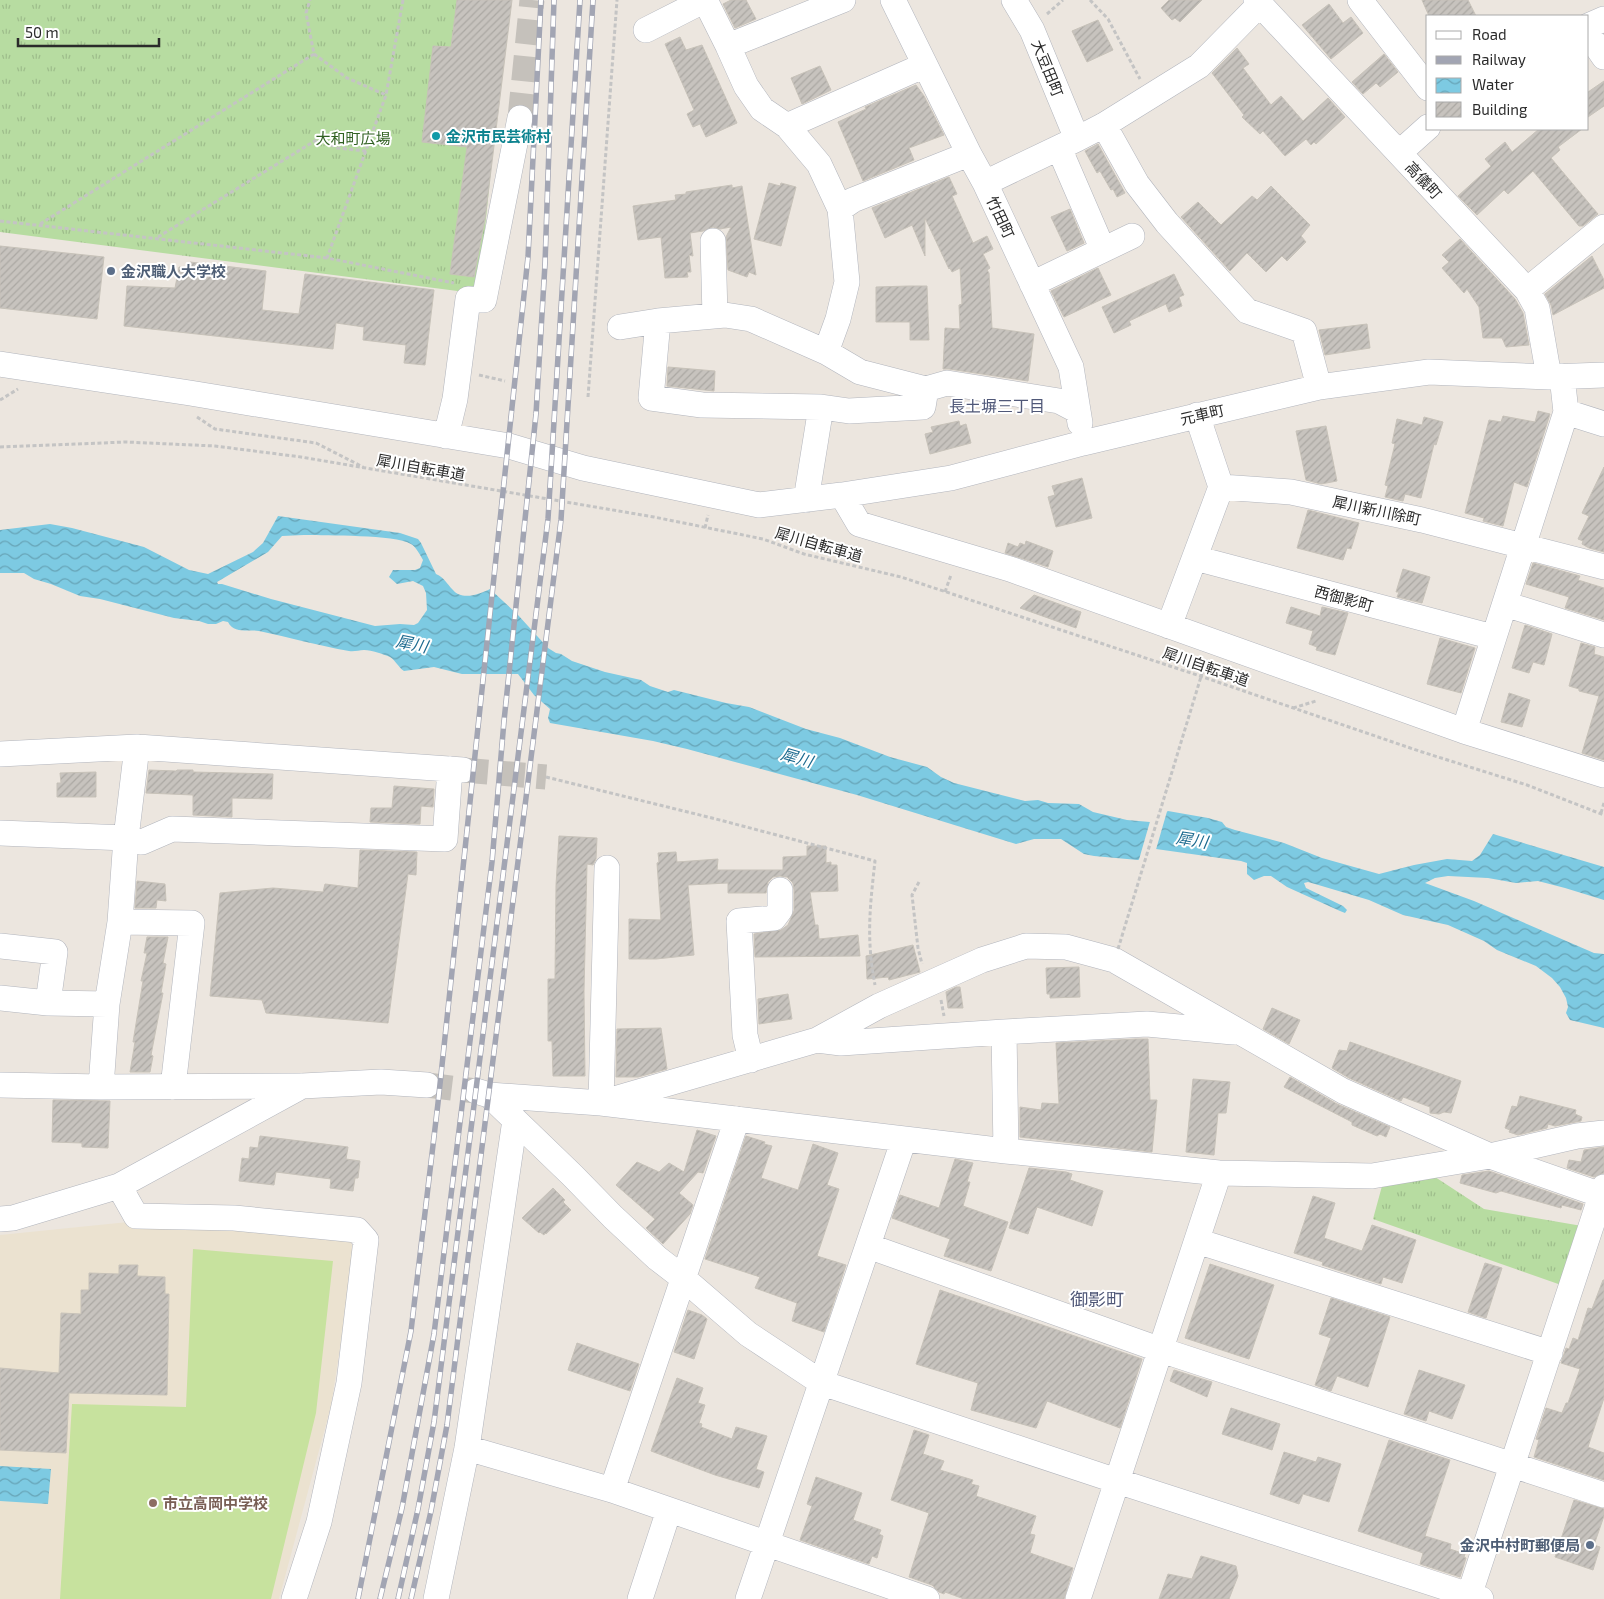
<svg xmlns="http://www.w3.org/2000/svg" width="1604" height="1599" viewBox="0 0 1604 1599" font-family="'Exo 2','Noto Sans JP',sans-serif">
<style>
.education{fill:#ebe2d0}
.grass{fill:url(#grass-tufts)}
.pitch{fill:#c7e29e}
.water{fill:url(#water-waves);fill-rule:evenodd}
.pier{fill:#ece6df}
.building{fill:url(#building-hatch);stroke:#c7c2b9}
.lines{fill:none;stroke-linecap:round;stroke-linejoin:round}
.minor-tunnel{stroke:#c5c1bb;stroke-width:25;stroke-dasharray:25 12;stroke-linecap:butt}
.minor-casing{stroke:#b2b5bd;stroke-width:26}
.path{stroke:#c4c4c4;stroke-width:3;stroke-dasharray:4 2.5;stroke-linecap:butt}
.minor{stroke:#fff;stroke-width:25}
.rail-casing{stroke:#a2a5b3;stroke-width:5.5}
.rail{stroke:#fff;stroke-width:4;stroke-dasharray:11;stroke-linecap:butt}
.path-bridge{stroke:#c4c4c4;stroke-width:3;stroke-dasharray:4 2.5;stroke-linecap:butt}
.culture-dot{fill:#0f9aa8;stroke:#fff;stroke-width:2}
.service-dot{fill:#5c6f8a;stroke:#fff;stroke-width:2}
.education-dot{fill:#8d6e63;stroke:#fff;stroke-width:2}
.labels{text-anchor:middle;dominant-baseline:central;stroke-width:4;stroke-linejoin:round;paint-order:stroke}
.street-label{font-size:15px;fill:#2b2b2b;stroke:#fff}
.culture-label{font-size:15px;font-weight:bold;fill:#0d838f;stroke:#fff;text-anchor:start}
.park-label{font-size:15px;fill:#316122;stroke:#fff}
.service-label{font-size:15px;font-weight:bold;fill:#4e5e75;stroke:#fff;text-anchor:start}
.education-label{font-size:15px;font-weight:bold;fill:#785e54;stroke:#fff;text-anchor:start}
.neighbourhood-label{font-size:16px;fill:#505878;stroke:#fff}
.water-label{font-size:16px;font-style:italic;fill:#1c6a8f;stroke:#fff}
.quarter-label{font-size:18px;fill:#505878;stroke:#fff}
</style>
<defs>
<pattern id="grass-tufts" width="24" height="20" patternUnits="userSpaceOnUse" patternTransform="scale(1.25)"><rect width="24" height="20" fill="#b7dca1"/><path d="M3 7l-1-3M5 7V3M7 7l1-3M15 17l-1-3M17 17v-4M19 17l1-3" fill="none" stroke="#9ebd8b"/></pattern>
<pattern id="water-waves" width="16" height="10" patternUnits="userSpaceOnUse" patternTransform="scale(1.25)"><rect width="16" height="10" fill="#7dcae2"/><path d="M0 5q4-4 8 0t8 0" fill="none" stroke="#67a4b7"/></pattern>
<pattern id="building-hatch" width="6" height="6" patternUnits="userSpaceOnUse" patternTransform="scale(1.25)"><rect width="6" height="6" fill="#c7c3be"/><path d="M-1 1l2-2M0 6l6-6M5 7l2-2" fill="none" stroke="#aba8a3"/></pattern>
</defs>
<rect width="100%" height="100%" fill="#ece6df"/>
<path class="education" d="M138,1221L348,1237L355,1251L331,1406L279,1599H0V1235Z"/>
<path class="grass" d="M0,0H508L479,288L473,293L0,232Z
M1432,1175L1484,1209L1582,1226L1564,1286L1373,1219L1382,1186Z"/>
<path class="pitch" d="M193,1249L333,1261L316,1413L271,1599H60L72,1404L186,1407Z"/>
<path class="water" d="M278,516L400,533L418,539L421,543L436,574C445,578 446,583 453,590C462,601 480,594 490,589L518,615L548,648L556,653L561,654L572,661L605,672L641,680L650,686L668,692L674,690L726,703L749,707L806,729L840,738L890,757L927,767L941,777L954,783L1025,801L1038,800L1048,803L1079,804L1093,812L1127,820L1150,822L1168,811L1208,818L1222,822L1226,827L1235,830L1284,843L1322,858L1379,874L1414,865L1447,859L1472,861L1480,855L1493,834L1604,867V900L1565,888L1538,881L1516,883L1488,878L1448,876L1435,878L1425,883L1474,901L1594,953L1604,954V1028L1570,1020L1566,1013L1568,1007L1566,998L1560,987L1552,978L1536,966L1497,950L1484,941L1448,925L1403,915L1369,900L1315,884L1308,882L1304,883L1306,888L1343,906L1347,910L1345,913L1340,911L1287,887L1271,876H1264L1254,880L1247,874V863L1241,861L1156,849L1138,860L1094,856L1084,854L1061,839H1034L1016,844L857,795L687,749L653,741L550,723L548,718L550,709L534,695L518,674H462L434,667L404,671C398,667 396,661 390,657C383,654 372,650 364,650C359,650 354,652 349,651C319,646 289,637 259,631C248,629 234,634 228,622L223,621L216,624H208L199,621L174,618L100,599L80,596L51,584L34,579L24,573H0V530L50,524L72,528L144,547L189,570L208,574L253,552L263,543ZM304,535C327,536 394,534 411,544C416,547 420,555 423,560L420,568L415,570H393L389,577L397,584L413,581L423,586L426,593L427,610L418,623L414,625L400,624L375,626L271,599L222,584H218L217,582L268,552L282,536Z
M0,1466L51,1469L48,1504L0,1501Z"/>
<path class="pier" d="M1168,808L1155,853L1138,863L1151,818Z"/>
<path class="building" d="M457,0H512L485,219L474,277L450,274L467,147L422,142L433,46L451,47Z
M731,0H746L756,19L735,28L723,4Z
M1169,0H1202L1180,22L1175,18L1172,20L1161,8Z
M1422,0H1468L1476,16H1429Z
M1329,4L1343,23L1351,17L1363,33L1331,59L1302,25Z
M1098,20L1113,50L1087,62L1072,31Z
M680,37L686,50L702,45L737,123L706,137L700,124L693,127L687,114L694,110L665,44Z
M1237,48L1249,64L1243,68L1271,105L1281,96L1303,121L1328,98L1345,117L1316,144L1314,142L1311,145L1306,139L1285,156L1263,131L1260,134L1242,117L1244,115L1212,73Z
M1384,54L1398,72L1380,87L1376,83L1363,94L1352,82Z
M820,66L831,90L802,104L791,78Z
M1604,81V106L1588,117V92Z
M916,85L924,96L944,135L909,148L914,160L863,181L838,122L866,109L865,107Z
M1539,129H1582L1558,147L1560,150L1551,158L1598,214L1583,226H1579L1533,171L1508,194L1504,190L1477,215L1458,196L1491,166L1485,159L1505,142L1512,152Z
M1098,144L1125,193L1117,197L1113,189L1111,190L1100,171L1097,173L1085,151Z
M949,177L957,194L952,196L973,243L987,236L993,249L983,254L990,268L987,270L989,273L992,328L1034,334L1028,381L949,369H943L945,328L960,329L959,305L962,304L960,268L952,272L950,268L949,269L925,218V256L912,225L885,238L872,208Z
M769,183L780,186L781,183L796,187L781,246L754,239Z
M732,185V188L742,186L756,275L749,272L747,277L728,270L726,237L731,227L720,229L713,227L703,231L690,233L693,256L689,255L691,272H687L688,277L665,278L661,237L638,240L633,206L676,200L675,195L686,194V192Z
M1271,186L1310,225L1301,236L1306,242L1287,261L1282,256L1266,272L1247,253L1230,271L1181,217L1198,202L1221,225L1252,196L1257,200Z
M1070,209L1084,243L1067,251L1051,217Z
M1460,239L1515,299L1523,313L1529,345L1506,347L1502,338H1483L1479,307L1467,289L1464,293L1442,268L1449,262L1442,255Z
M0,246L104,257L97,319L0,308Z
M1592,256L1604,280V288L1553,315L1551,305L1545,294Z
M190,262L266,271L262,310L299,314L305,274L434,290L425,365L404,363L406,345L363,340L364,327L336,323L333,349L124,326L127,286L175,288L179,267L189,268Z
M1098,268L1111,295L1064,317L1051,291Z
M1174,274L1184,295L1179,297L1182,306L1169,312L1166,304L1129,321L1131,325L1114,333L1102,307Z
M909,286H927L929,340H910V322H876V287Z
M1367,324L1370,348L1325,355L1319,330Z
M668,367L715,371L714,391L667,386Z
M1538,411L1550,414L1527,487L1514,482L1503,526L1483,521L1484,518L1465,513L1489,420L1501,422L1503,416L1535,422Z
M1424,417L1443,422L1436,445L1434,444L1421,498L1405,494L1403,501L1385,497L1388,486L1385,485L1395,444L1392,443L1397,419L1422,425Z
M959,421L960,426L966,424L971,443L930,454L925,434L933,432L931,427Z
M1326,426L1337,481L1321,484L1306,480L1296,431Z
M1604,467V552L1589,548L1582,544L1583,541L1578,539L1589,516L1582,513Z
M1082,478L1092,518L1056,527L1048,497L1055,495L1052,486Z
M1308,510L1359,523L1351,549L1347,548L1343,560L1297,548Z
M1026,541L1053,551L1048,567L1005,553L1008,543L1018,547L1020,543L1025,545Z
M1533,563L1580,576L1578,580L1604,588V620L1565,608L1569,597L1526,584Z
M1403,569L1430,577L1422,603L1397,597L1399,592H1396Z
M1034,595L1081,612L1076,628L1020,608Z
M1291,607L1320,616L1322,607L1348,613L1335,655L1316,650L1317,647L1309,644L1313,631L1286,623Z
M1525,625L1552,634L1544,665L1533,662L1529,673L1512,668Z
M1440,638L1475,648L1461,693L1427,684Z
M1581,643L1595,647L1594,654L1604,657V760L1582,753L1599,696L1579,691V689L1569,686Z
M1509,693L1530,700L1522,727L1501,722Z
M149,770L176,771L177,770H193V772L273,774L272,799L232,798V817L193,815V795L146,793Z
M96,772V797H57V783H61L60,773Z
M394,786L434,789L433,807L421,806L420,824L370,822L371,808H392Z
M559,836L597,838L596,859L593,865L587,864L584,991L585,1076H553L552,1041H548V979H555L556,885Z
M807,846H826V863L831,862V865H837L838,891L810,892L815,925H818L819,939L858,935L860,956L755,957L754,934L781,930L788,925L794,911V890L793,883L787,877L780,876L773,877L768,882L766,893H728V883L688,885L694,955L656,959H629V919L661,920L657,863L659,862L658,853L676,852L677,862L718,859L717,870H783V857L807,856Z
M360,850L417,852L416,875L408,874L388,1023L266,1013L262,1000L210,996L220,893L273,888L323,892L325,884L358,888Z
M137,881L165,884L166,901L157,900L156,908H135Z
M147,937H168L163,963L166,964L161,993H163L151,1055L153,1056L150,1072H130L135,1042H133L143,981H141L147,953H144Z
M913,945L920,972L889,980L888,977L867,979L866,956Z
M1079,967L1080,997L1050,998V994H1047L1046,968Z
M956,987H960L963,1008H948L946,992Z
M788,994L792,1019L759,1024L758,999Z
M1272,1008L1300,1020L1289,1044L1263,1029Z
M661,1028L667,1069L638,1077H616L617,1029Z
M1136,1039H1148L1150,1100H1157L1152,1152L1020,1137V1107L1041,1110L1042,1103L1059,1104L1056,1043Z
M1350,1042L1461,1081L1451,1113L1444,1112L1439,1114L1430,1113V1107L1403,1097L1401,1101L1349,1078L1332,1068L1339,1050L1347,1051Z
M1290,1077L1337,1104L1390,1127L1386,1137L1380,1134L1377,1136L1352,1125V1122L1284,1087Z
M1193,1079L1230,1082L1226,1113H1218L1214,1155L1186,1152Z
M1520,1096L1576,1110L1575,1114L1582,1117L1581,1121L1555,1126L1548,1124L1547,1128L1518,1135L1509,1132L1510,1130L1505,1128L1512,1106L1517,1107Z
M53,1100L110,1101L108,1148L82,1147V1143L52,1142Z
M697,1130L716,1136L703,1173L698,1172L679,1193L693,1205L690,1214L663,1244L646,1228L655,1219L616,1185L637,1162L659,1172L669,1163L684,1172Z
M260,1136L348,1147L346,1159L360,1161L358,1178H355L353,1191L330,1188L331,1179L276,1172L274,1185L239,1181L242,1158L249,1159L250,1147L258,1148Z
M746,1136L765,1142L764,1144L772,1146L761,1178L798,1190L813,1144L838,1153L827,1185L839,1189L817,1256L846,1265L824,1332L792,1321L797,1303L755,1288L760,1277L705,1259Z
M1604,1147V1173L1594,1177L1567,1168L1569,1160L1581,1162L1584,1150Z
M955,1159L973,1163L967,1182H970L963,1206L1008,1222L991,1271L944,1256L950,1239L892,1218L900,1195L939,1208Z
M1029,1168L1066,1172L1072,1174L1070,1180L1103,1191L1092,1226L1037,1207L1028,1234L1009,1228Z
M1489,1171L1583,1204L1581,1210L1562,1205L1561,1208L1501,1191L1496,1193L1460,1183L1462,1175Z
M553,1188L565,1200L563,1202L571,1210L546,1234L545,1233L544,1235L540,1232L539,1233L522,1218Z
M1313,1196L1335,1203L1324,1238L1362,1251L1372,1225L1416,1240L1402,1283L1383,1277L1381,1284L1322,1265L1323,1262L1294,1253Z
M1485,1263L1502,1268L1486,1318L1468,1312Z
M1210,1264L1274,1285L1249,1359L1185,1338Z
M119,1265H138L137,1276L165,1277V1294H169L167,1395L69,1393L66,1453L0,1450V1368L59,1373L61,1313L81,1314V1290H89V1273L119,1274Z
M1603,1280H1604V1398L1588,1447L1604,1453V1480L1534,1457L1539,1440L1536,1439L1546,1408L1562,1413L1566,1403H1568L1580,1369L1561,1363L1566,1348L1569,1349L1573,1338L1578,1340L1588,1308L1592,1309Z
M940,1290L1142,1359L1120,1428L1047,1401L1036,1428L971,1410L978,1383L916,1364Z
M1331,1298L1390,1317L1368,1387L1337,1376L1331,1391L1315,1385L1331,1338L1319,1334Z
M688,1310L702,1315L707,1319L694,1359L674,1352Z
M577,1343L639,1364L630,1391L568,1370Z
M1174,1370L1212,1382L1207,1397L1170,1381Z
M1419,1370L1465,1385L1452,1419L1429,1411L1426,1421L1404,1414Z
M677,1378L703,1388L698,1403L705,1405L699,1423L702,1424L701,1427L732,1439L736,1427L767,1436L756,1469L764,1472L759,1488L715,1475L651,1451Z
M1231,1408L1280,1424L1272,1450L1222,1434Z
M914,1430L929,1435L923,1454L944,1461L940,1470L973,1480L971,1484L979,1486L976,1496L1036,1516L1030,1534L1035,1535L1030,1553L1073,1568L1064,1599H964L945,1592L944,1594L939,1592L932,1585L909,1577L929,1513L891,1500Z
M1389,1440L1450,1460L1425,1536L1451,1544L1450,1549L1465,1554L1464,1557L1466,1558L1460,1577L1420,1564L1423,1553L1358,1531Z
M1284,1452L1316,1462L1318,1457L1341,1464L1329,1502L1303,1494L1299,1504L1270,1494Z
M816,1477L862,1493L853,1520L881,1530L879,1534L883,1536L877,1558L872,1556L869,1564L800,1540L812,1506L807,1504Z
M1574,1500L1604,1509V1516L1594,1545L1600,1547L1593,1570L1555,1557Z
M1201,1556L1236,1566L1238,1576L1229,1599H1159L1168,1574L1192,1579Z"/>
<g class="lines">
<path class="minor-tunnel" d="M520,118L532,0
M463,770L546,777
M427,1085L476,1091"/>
<defs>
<path id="minor" d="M705,0L728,46L746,86L762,109L787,126L819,164L840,209L847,282L838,319L826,352
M893,0L969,154L985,183L1071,367L1080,423
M1014,0L1032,30L1077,139
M1256,0L1527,290L1537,308L1549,377
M1360,0L1428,88
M1588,26L1604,19
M646,30L705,0
M1588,34L1604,57
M728,46L843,0
M1104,125L1137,184L1167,223L1247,311L1304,331L1319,387
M787,126L925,65
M1059,148L1103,250
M1399,153L1428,127
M985,183L1077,139L1104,125L1199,66L1260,4
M840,209L853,200L969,154
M713,241L715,316
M1032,284L1132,236
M1527,290L1604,227
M658,321L651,398L702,405L821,407L849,411L923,407L926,389L947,383L1059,401L1078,411
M620,327L658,321L725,315L751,319L826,352L860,372L926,389
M0,364L190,393L509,446L583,468L759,505L842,495L951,478L1083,443L1319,387L1429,372L1549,377L1604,375
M1562,376L1566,412L1604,424
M1197,415L1221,487L1291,492L1422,520L1604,567
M446,436L455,399L468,299L484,300L520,118
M842,495L859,524L1010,569L1464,731L1604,775
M806,500L821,407
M1195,558L1493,637
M1505,604L1604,635
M1169,626L1221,487
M1464,731L1566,412
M0,754L137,747L463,770
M0,833L126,838L142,842L172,829L445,839L450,769
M120,922L192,923L173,1087
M0,946L55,952L48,1003
M0,998L48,1003L107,1004
M817,1040L841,1043L1004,1032
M751,1060L745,1035L739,921L774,918L780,910V890
M0,1085L101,1087L300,1086
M101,1087L107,1004L120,922L126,838L137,747
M476,1091L489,1095L601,1103L1006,1151L1219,1173L1372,1176L1490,1156L1577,1136L1604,1133
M489,1095L572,1175L613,1217L657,1258L683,1278L748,1334L822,1383L1117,1481L1481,1599
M611,1100L817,1040L879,1006L982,960L1026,946L1066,947L1114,960L1343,1091L1490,1156L1604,1196
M601,1103L607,868
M1006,1151L1004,1032L1147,1024L1233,1032
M119,1186L136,1216L234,1218L357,1230L366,1240L349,1383L319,1522L294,1599
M0,1219L13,1218L119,1186L302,1086L381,1082L427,1085
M1197,1241L1550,1353
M868,1246L1161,1350L1604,1495
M467,1448L612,1490L927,1599
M612,1490L737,1119
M436,1599L467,1448L515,1120
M640,1599L669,1510
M748,1599L904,1139
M1078,1599L1219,1173
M1468,1599L1604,1187"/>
</defs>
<use href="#minor" class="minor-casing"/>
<path class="path" d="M403,0L386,95L327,258L454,283
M1090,0L1108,19L1140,79
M1047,14L1063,0
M314,54L347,78L386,95
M0,221L327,258
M40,224L314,54L306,13L310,0
M158,237L318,139L337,148L366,151
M479,375L505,381
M588,397L617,0
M0,400L18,389
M197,417L215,429L316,443L363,467
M0,447L126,442L215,446L301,457L654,517L763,539L804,554L901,577L1203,677L1419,751L1527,785L1604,815
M705,528L708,515
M945,592L951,575L952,576
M1293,708L1316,701
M546,777L716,819L875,861C870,906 866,939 875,985
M1601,813L1604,803
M919,882L912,895L918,948L922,964
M941,1000L944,1016"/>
<use href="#minor" class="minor"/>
<defs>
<path id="rail" d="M358,1599L411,1331L438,1103L528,257L541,0
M380,1599L402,1508L434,1334L492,862L504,721L536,414L545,264L554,0
M398,1599L418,1509L434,1422L548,519L580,0
M411,1599L431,1511L447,1425L561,520L593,0"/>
</defs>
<use href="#rail" class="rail-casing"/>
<use href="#rail" class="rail"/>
<path class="path-bridge" d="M1118,949L1207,657"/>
</g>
<circle class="culture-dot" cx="436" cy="136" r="5"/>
<g class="service-dot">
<circle cx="111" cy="271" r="5"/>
<circle cx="1590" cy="1545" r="5"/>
</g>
<circle class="education-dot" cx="153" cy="1503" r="5"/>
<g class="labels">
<g class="street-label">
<text transform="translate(1048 68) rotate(68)">大豆田町</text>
<text transform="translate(1424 180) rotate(47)">高儀町</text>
<text transform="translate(1001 217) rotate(65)">竹田町</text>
<text transform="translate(1202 414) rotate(-13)">元車町</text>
<text transform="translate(421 467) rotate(10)">犀川自転車道</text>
<text transform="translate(1377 510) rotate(12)">犀川新川除町</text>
<text transform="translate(819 544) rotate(16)">犀川自転車道</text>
<text transform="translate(1344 598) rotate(15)">西御影町</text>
<text transform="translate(1206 666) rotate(19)">犀川自転車道</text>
</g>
<g class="culture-label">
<text x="446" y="136">金沢市民芸術村</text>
</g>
<g class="park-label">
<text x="353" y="138">大和町広場</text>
</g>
<g class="service-label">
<text x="121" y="271">金沢職人大学校</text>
<text x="1580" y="1545" text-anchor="end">金沢中村町郵便局</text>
</g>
<g class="education-label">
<text x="163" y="1503">市立高岡中学校</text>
</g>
<g class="neighbourhood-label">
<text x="997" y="405">長土塀三丁目</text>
</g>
<g class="water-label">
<text transform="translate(412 643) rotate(11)">犀川</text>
<text transform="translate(797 757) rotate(16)">犀川</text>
<text transform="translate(1192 839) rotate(9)">犀川</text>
</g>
<g class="quarter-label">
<text x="1097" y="1299">御影町</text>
</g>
</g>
<rect x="1426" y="15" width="162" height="115" fill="#ffffff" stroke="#aaaaaa"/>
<rect x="1436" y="31" width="25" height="8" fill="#ffffff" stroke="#aaaaaa"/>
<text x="1472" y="40" font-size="15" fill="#2b2b2b">Road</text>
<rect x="1436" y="56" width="25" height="8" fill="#a2a5b3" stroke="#aaaaaa"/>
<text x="1472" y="65" font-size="15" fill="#2b2b2b">Railway</text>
<rect x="1436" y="78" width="25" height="15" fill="url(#water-waves)" stroke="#aaaaaa"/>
<text x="1472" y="90" font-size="15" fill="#2b2b2b">Water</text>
<rect x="1436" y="102" width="25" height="15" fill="url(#building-hatch)" stroke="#aaaaaa"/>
<text x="1472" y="115" font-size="15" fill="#2b2b2b">Building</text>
<path d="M18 38v8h141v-8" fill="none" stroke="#2b2b2b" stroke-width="2.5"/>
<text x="25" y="38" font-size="15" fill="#2b2b2b" stroke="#ffffff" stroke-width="4" paint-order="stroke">50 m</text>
</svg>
